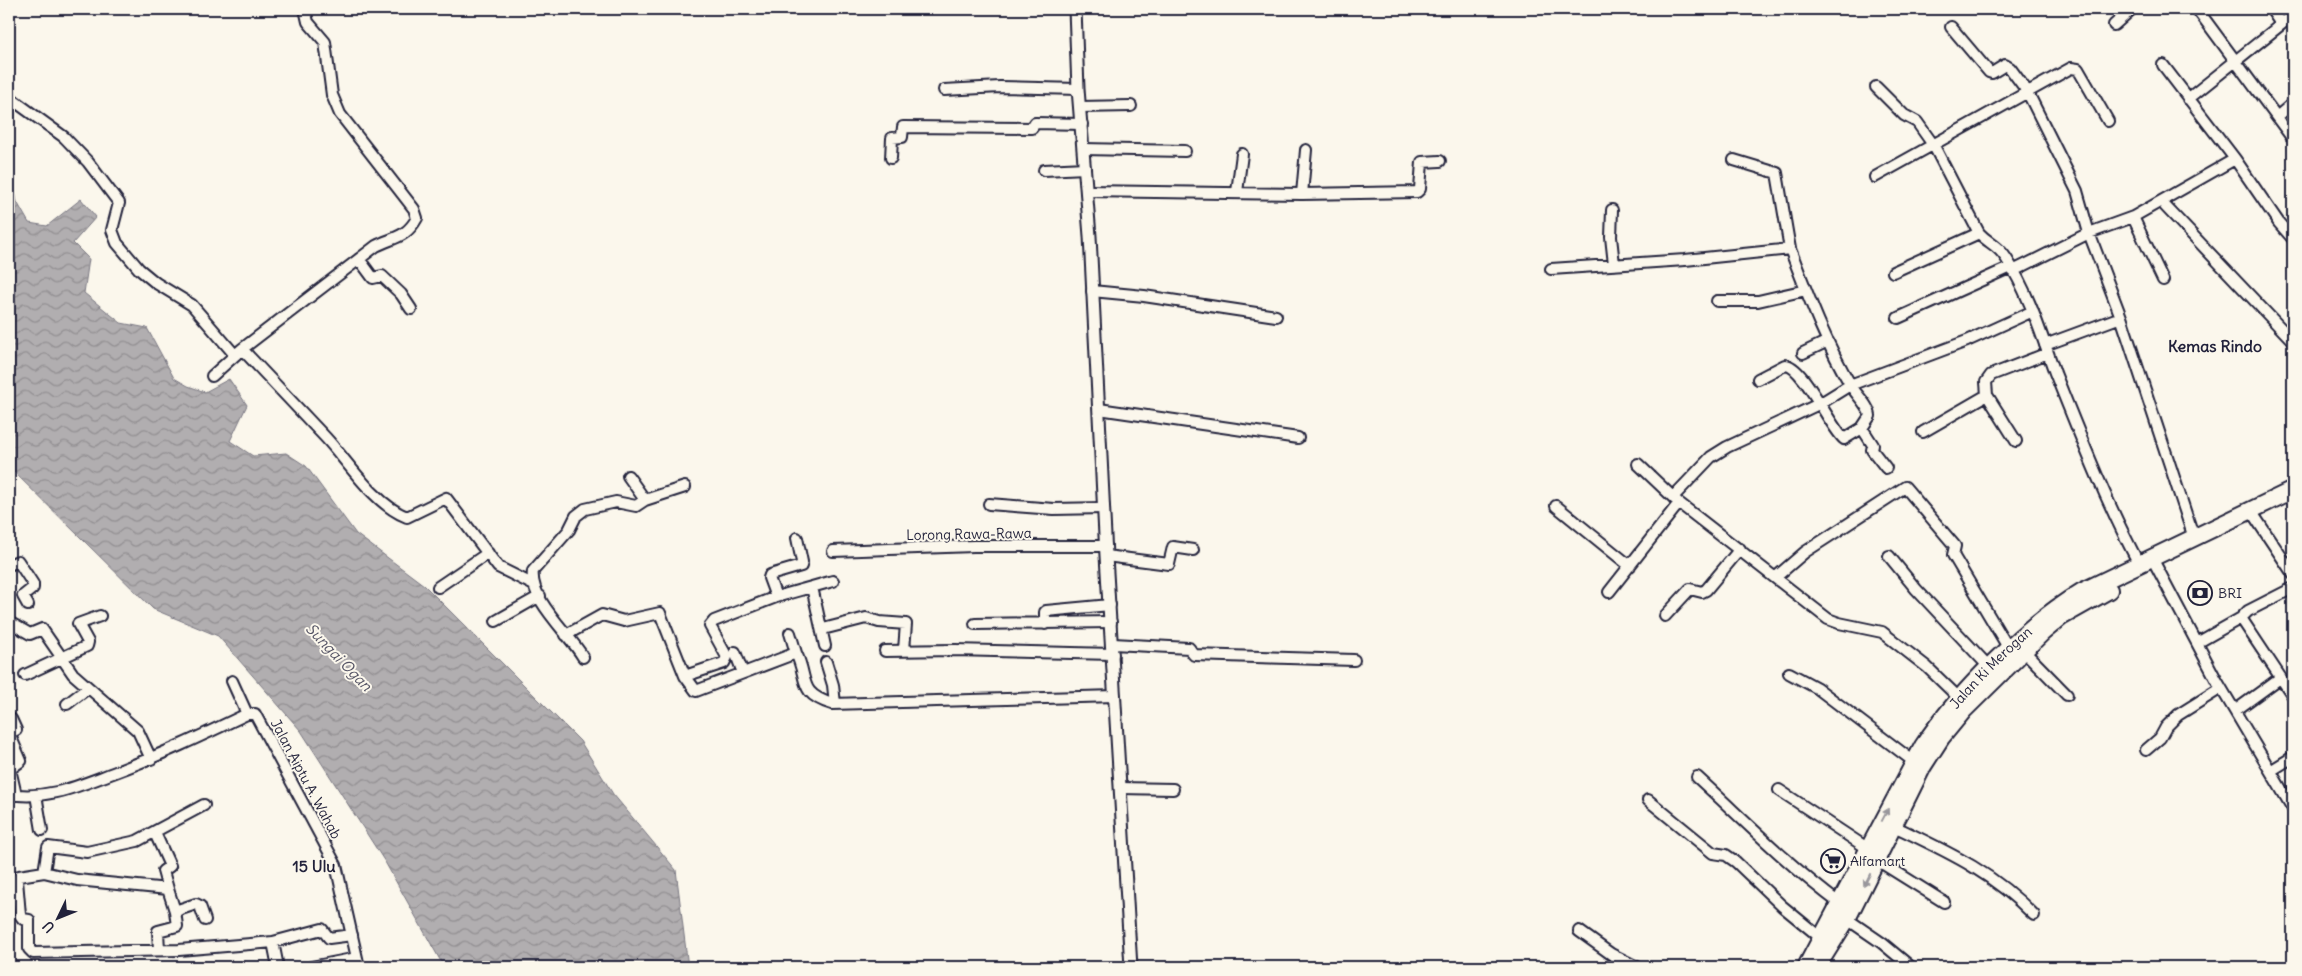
<svg xmlns="http://www.w3.org/2000/svg" width="2302" height="976" viewBox="0 0 2302 976" font-family="Delius,sans-serif">
<style>
.water{fill:url(#water-waves);stroke:#787681}
.lines{fill:none;stroke-linecap:round;stroke-linejoin:round}
.minor-casing{stroke:#22223b;stroke-width:14}
.tertiary-casing{stroke:#22223b;stroke-width:15}
.trunk-casing{stroke:#22223b;stroke-width:20}
.minor{stroke:#fbf7ec;stroke-width:10}
.tertiary{stroke:#fbf7ec;stroke-width:11}
.trunk{stroke:#fbf7ec;stroke-width:16}
.oneway{fill:#99979c}
.labels{text-anchor:middle;dominant-baseline:central;stroke-width:4;stroke-linejoin:round;paint-order:stroke}
.street-label{font-size:14px;fill:#22223b;stroke:#fbf7ec}
.poi-label{font-size:14px;fill:#22223b;stroke:#fbf7ec;text-anchor:start}
.water-label{font-size:15px;font-style:italic;fill:#545364;stroke:#fbf7ec}
.quarter-label{font-size:16px;font-weight:bold;fill:#22223b;stroke:#fbf7ec}
</style>
<defs>
<pattern id="water-waves" width="16" height="10" patternUnits="userSpaceOnUse" patternTransform="scale(1.25)"><rect width="16" height="10" fill="#b1aeb0"/><path d="M0 5q4-4 8 0t8 0" fill="none" stroke="#908d90"/></pattern>
</defs>
<rect width="100%" height="100%" fill="#fbf7ec"/>
<filter id="ink" filterUnits="userSpaceOnUse"><feTurbulence type="fractalNoise" baseFrequency=".02" numOctaves="2"/><feDisplacementMap in="SourceGraphic" scale="10" xChannelSelector="R" yChannelSelector="G"/><feConvolveMatrix kernelMatrix="1 2 1 2 8 2 1 2 1" color-interpolation-filters="sRGB"/></filter>
<g filter="url(#ink)">
<path class="water" d="M9,161L17,202L29,223L47,226L81,199L96,217L73,243L89,259L84,293L121,323L147,328L174,378L188,386L205,392L229,379L247,405L230,441L253,456L286,453L306,466L356,534L424,585L580,741L613,794L676,870L688,967H444L385,862L301,731L218,636L153,609L9,467Z"/>
<g class="lines">
<defs>
<path id="minor" d="M2197,9L2293,139
M2271,9L2281,24
M2114,25L2132,9
M1951,27L1989,72L1992,73L2005,65L2010,68L2027,91L2077,191L2089,233L2121,317L2194,538
M2163,65L2235,159L2279,223L2293,239
M1876,87L1904,115L1917,122L1934,146L1979,233C1989,244 1997,244 2006,258C2029,293 2041,334 2055,373C2081,438 2106,502 2139,564
M944,90L1000,87L1078,89
M9,97L64,137L88,162L119,203L112,230L117,243L139,269L156,283L192,305L235,355
M2188,99L2293,15
M1080,107L1131,106
M2278,116L2293,103
M1083,149L1185,151
M891,158L892,138L902,137L903,127L1032,128L1035,123L1082,124
M1734,160L1777,173L1790,249
M1044,170L1085,168
M1875,177L2071,68L2078,69L2108,121
M1086,191L1302,194L1306,150
M1237,192L1242,154
M1302,194L1417,192L1420,189L1422,162L1440,161
M2165,206L2293,341
M1612,210L1611,237L1614,264
M359,259L373,278L382,276L401,294L411,309
M1551,269L1685,260L1790,249C1808,295 1825,342 1850,384C1855,394 1869,405 1870,416L1862,428L1844,439C1830,427 1803,365 1785,365L1758,379
M2013,271L2089,233L2133,217
M1893,272L1979,233
M2163,280L2133,217L2235,159
M1092,291L1144,296L1276,316
M1717,301H1758L1806,290
M1898,318L2011,267
M2045,345L2121,317
M242,349C270,379 298,408 326,438C349,463 375,505 407,517L446,498L498,567L534,585
M1803,353L1828,341
M212,376L242,349L376,246C394,237 406,238 417,218L414,209L340,114L332,95L325,42L308,22L305,9
M1987,395L2016,441
M1099,409L1298,438
M1862,428L1873,445L1872,450L1886,468
M1923,432L1987,395L1986,382L1991,375L2048,353
M1638,464L1679,503L1828,619L1839,623L1882,632L1927,667L1960,699
M628,476L645,500
M1673,497L1711,457L1727,447L1821,403L1850,385L1967,341L2033,311
M989,504L1054,509L1104,508
M1556,506L1630,566
M2251,511L2293,574
M833,551L974,546H1106
M1106,556L1169,564L1173,547L1193,550
M1889,556L1916,589L1990,668
M2152,558L2217,681L2293,809
M9,565L18,561L33,584V588L23,596L28,605
M1776,577L1805,552L1905,487L1955,546L1953,555L2009,649
M438,587L488,553
M812,587L825,646
M1609,592L1679,503
M776,597L769,578L770,575L801,566L802,562L797,538
M1665,616L1690,589L1702,592L1706,590L1740,549
M2241,618L2248,611L2293,588
M496,621L540,596
M9,622L30,634L42,629L73,674L138,731L151,759
M975,624L1111,622
M1045,624V612L1046,611L1110,605
M823,629L866,618L879,622L906,624L904,650
M790,633L796,653
M566,635L602,615L624,621L660,613L685,676L696,691L796,653C809,680 797,693 832,704L1115,696
M2197,643L2241,618L2293,696
M1113,644L1189,648L1194,655L1354,660
M885,651L955,650L1113,654
M2024,651L2067,695
M735,652L743,673
M583,657C569,633 529,600 533,571L569,530L576,516L585,509L616,502L636,506L645,500L685,487
M826,662L833,685L835,704
M1789,673L1817,688L1913,761
M25,675L87,646L88,642L78,624L100,616
M685,676L724,663L727,657L710,626L714,621L776,597L833,581
M232,681L247,714
M67,704L88,688
M2236,710L2280,678
M11,719L16,730L9,733L21,761L10,769L16,795
M2146,750L2160,738L2166,727L2178,715L2221,688
M2272,770L2293,757
M1697,777C1744,820 1788,865 1839,903
M1120,788L1173,789
M1779,790L1867,848
M9,794C48,800 78,786 113,773C159,756 203,735 247,714H255L336,865L359,967
M36,795L42,830
M1648,800L1713,853L1726,855L1736,862L1782,906L1821,938
M204,805L137,841L87,852L48,847L44,872L19,876L17,880L20,915L23,919L29,920V949L33,953L179,950L273,942L278,967
M1894,826C1948,852 1991,871 2034,915
M155,833L170,866L163,871L168,889
M1877,860L1944,902
M44,872L77,880L168,889L175,911
M1847,919L1882,943L1911,967
M1579,931L1611,954L1637,967
M273,942L322,929L329,938L352,935
M159,950L158,931L177,926L175,911L196,904L200,906L205,920
M311,967L357,958"/>
<path id="tertiary" d="M1075,9L1078,89L1090,236L1106,556L1131,967"/>
<g id="trunk">
<path id="s1" d="M1806,967L1923,746C1959,692 2025,626 2081,592L2293,490"/>
<path d="M1817,967L1847,919L1923,766L1941,738L1964,710L2043,632L2061,617L2109,590"/>
</g>
</defs>
<use href="#minor" class="minor-casing"/>
<use href="#tertiary" class="tertiary-casing"/>
<use href="#trunk" class="trunk-casing"/>
<use href="#minor" class="minor"/>
<use href="#tertiary" class="tertiary"/>
<use href="#trunk" class="trunk"/>
</g>
<defs><path id="oneway-solid" d="M-6-.8H1V-3.2L6.5 0L1 3.2V.8H-6Z" transform="scale(1.25)"/></defs>
<g class="oneway">
<use href="#oneway-solid" transform="translate(1885 815) rotate(-62)"/>
<use href="#oneway-solid" transform="translate(1867 880) rotate(117)"/>
</g>
</g>
<defs>
<symbol id="bank-ring" viewBox="-11 -11 22 22"><circle r="9.5" fill="#fbf7ec" stroke="#22223b" stroke-width="1.5"/><path d="M-6-4H6V4H-6ZM0-2.3a2.3 2.3 0 1 0 0 4.6a2.3 2.3 0 1 0 0-4.6Z" fill="#22223b"/></symbol>
<symbol id="supermarket-ring" viewBox="-11 -11 22 22"><circle r="9.5" fill="#fbf7ec" stroke="#22223b" stroke-width="1.5"/><path d="M-6-5.5h2.5l.6 2H6L4.5 2H-2.5L-4.4-4H-6ZM-1.5 3.2a1.3 1.3 0 1 0 .1 0ZM3 3.2a1.3 1.3 0 1 0 .1 0Z" fill="#22223b"/></symbol>
</defs>
<g fill-rule="evenodd">
<use href="#bank-ring" x="2186" y="579" width="28" height="28"/>
<use href="#supermarket-ring" x="1819" y="847" width="28" height="28"/>
</g>
<g class="labels">
<g class="street-label">
<text transform="translate(969 534) rotate(-1)">Lorong Rawa-Rawa</text>
<text stroke="none"><textPath href="#s1" startOffset="354">Jalan Ki Merogan</textPath></text>
<text transform="translate(306 779) rotate(62)">Jalan Aiptu A. Wahab</text>
</g>
<g class="poi-label">
<text x="2218" y="593">BRI</text>
<text x="1850" y="861">Alfamart</text>
</g>
<g class="water-label">
<text transform="translate(339 657) rotate(46)">Sungai Ogan</text>
</g>
<g class="quarter-label">
<text x="2215" y="346">Kemas Rindo</text>
<text x="314" y="866">15 Ulu</text>
</g>
</g>
<rect width="2302" height="976" fill="none" stroke="#fbf7ec" stroke-width="30"/>
<rect x="15" y="15" width="2272" height="946" fill="none" stroke="#22223b" stroke-width="2" filter="url(#ink)"/>
<g transform="translate(58 918) rotate(227)" stroke="#fbf7ec" stroke-width="4" paint-order="stroke">
<path d="M0-4L9 19L0 12L-9 19Z" fill="#22223b"/>
<text y="-8" font-size="14" font-weight="bold" text-anchor="middle" fill="#22223b">U</text>
</g>
</svg>
